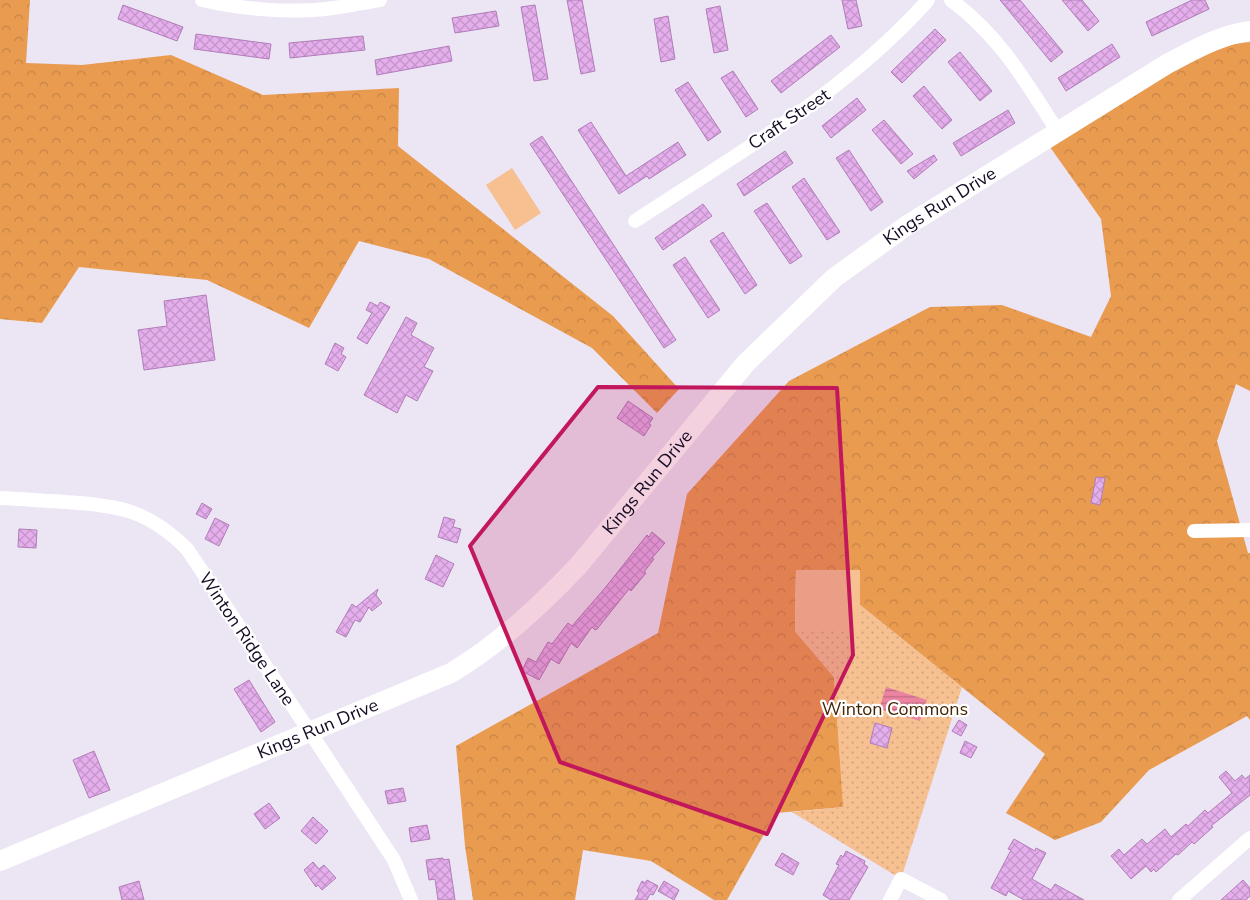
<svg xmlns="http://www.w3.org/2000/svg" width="1250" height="900" viewBox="0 0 1250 900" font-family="'Nunito Sans',sans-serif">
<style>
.forest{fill:url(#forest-crowns)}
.park{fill:url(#park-dots)}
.garden{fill:#f6c091}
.water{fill:url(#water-rules)}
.building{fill:url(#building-cross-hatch);stroke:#b17db8}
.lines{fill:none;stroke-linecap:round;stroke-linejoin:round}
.street{stroke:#fff;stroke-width:14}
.secondary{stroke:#fff;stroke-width:20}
.marked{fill:#c2185b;fill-opacity:0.2;stroke:#c2185b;stroke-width:4;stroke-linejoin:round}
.labels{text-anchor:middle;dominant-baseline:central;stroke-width:4.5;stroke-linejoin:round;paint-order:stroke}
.street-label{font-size:18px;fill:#160b24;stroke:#fff}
.park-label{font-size:18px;fill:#442504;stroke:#fff}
</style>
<defs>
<pattern id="forest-crowns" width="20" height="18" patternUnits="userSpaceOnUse" patternTransform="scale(1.25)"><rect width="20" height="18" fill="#e99b50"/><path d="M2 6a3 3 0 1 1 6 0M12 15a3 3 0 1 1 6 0" fill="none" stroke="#c78446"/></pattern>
<pattern id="park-dots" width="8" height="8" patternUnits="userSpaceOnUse" patternTransform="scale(1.25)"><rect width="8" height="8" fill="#f6c091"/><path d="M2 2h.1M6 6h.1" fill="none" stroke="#d2a47d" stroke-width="1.8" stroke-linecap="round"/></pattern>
<pattern id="water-rules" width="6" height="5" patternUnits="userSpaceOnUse" patternTransform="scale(1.25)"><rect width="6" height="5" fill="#eb84a1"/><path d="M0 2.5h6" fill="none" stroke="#bd6a83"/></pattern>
<pattern id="building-cross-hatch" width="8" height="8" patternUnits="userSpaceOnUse" patternTransform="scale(1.25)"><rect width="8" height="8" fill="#e5aeec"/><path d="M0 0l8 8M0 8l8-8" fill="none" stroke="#c494ca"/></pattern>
</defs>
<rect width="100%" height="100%" fill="#ebe5f4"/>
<path class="forest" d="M0,0H30L26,63L82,65L171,55L263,95L399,88L398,146L613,316L679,389L657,413L592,348L429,259L359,241L309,328L207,280L79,267L42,323L0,319Z
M1250,42V391L1236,384L1217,441L1248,553H1250V720L1247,716L1149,770L1101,822L1055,840L1006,813L1045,754L860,605V570H796L795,631L834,677L844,807L776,813L727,900H714L651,861L583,850L575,900H473L465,846L456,746L658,633L687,494L789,381L930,307L1002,305L1091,337L1111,296L1101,219L1050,147L1191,59L1234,44Z"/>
<path class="park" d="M796,570H860V605L962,687L901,879L792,812L843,807L834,677L795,631Z"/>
<path class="garden" d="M512,168L541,213L515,230L486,185Z
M796,570H860L859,631H795Z"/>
<path class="water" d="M886,687L927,700L920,721L879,709Z"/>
<path class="building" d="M567,0H582L595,71L581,74Z
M842,0H856L862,26L848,29Z
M1000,0H1020L1063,52L1051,62Z
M1062,0H1082L1099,21L1088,31Z
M1192,0H1205L1209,9L1152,36L1146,22Z
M123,5L183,27L177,41L118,19Z
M535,5L548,79L534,81L521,7Z
M720,6L728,50L714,53L706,9Z
M496,11L499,26L455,33L452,18Z
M668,16L675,59L661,62L654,19Z
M935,29L946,40L902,83L891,72Z
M196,34L271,44L269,59L194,49Z
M831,35L840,47L781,93L771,81Z
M363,36L365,50L290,58L289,43Z
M1112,44L1120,57L1066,91L1058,78Z
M449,46L452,61L377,75L375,60Z
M960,52L992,91L980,101L948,62Z
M733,71L758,109L746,117L721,78Z
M688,82L721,132L708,141L675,90Z
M924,86L952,120L942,129L913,96Z
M857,98L866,110L831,138L822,126Z
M1008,110L1015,123L961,156L953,143Z
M884,120L913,154L901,164L872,130Z
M591,122L626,176L678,142L686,155L649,179L647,176L619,194L578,130Z
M542,136L676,340L664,348L530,144Z
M849,150L883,202L871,211L836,158Z
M785,151L793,163L744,196L737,184Z
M934,155L937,160L914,179L907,171Z
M804,178L840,232L827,240L792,187Z
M767,203L802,256L790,264L754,211Z
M703,204L712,216L663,250L655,238Z
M723,232L757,285L745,294L710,241Z
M685,257L720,310L708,318L673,265Z
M206,295L215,360L144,370L138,330L167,326L164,301Z
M370,302L378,306L380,302L390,307L367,344L357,338L372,313L366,310Z
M406,317L417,323L411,335L434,348L424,367L433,371L417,401L406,395L397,413L364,395Z
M335,343L344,348L341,354L346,357L338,371L325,364Z
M628,401L653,418L649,424L651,425L644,436L617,418Z
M1096,477L1105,478L1100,505L1091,503Z
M202,503L212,509L206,519L196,514Z
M444,517L455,520L453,527L461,529L457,543L438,537Z
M215,518L229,525L219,546L205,539Z
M19,529L37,530L36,548L18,547Z
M652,532L665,543L652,558L654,559L644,572L646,573L631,591L629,589L597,629L595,630L592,627L577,648L571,643L559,664L551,659L539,680L522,671L528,658L536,662L548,642L552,644L568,623L572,626L605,588L647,535L649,537Z
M436,555L454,564L443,587L425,579Z
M378,589L376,595L382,603L372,611L369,607L360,622L355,620L346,637L336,632L352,604L356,607Z
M249,680L275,722L261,732L234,689Z
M959,720L967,725L961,736L952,731Z
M875,723L892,728L887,748L870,743Z
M965,741L977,747L971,758L960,753Z
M94,751L110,790L89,798L73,760Z
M1226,771L1235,781L1242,775L1245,779L1250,775V795L1211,826L1213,827L1194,844L1192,842L1178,855L1176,854L1156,872L1154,869L1151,872L1146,866L1131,879L1111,856L1119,849L1124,855L1142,839L1147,844L1165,829L1171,837L1186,824L1188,826L1205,810L1208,813L1232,793L1219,777Z
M403,788L406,801L388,804L385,791Z
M269,803L280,818L265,829L254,814Z
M313,817L328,831L316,844L301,831Z
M427,825L430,839L411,842L409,828Z
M1014,839L1035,851L1036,848L1046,853L1032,879L1051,890L1055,884L1084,900H1024L1008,891L1006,896L991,888L1011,850L1008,849Z
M846,851L865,861L864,864L868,867L849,900H831L823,895L839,865L836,864L841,855L843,857Z
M782,853L799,863L793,875L775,865Z
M443,858V860L449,859L455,900H438L435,879L429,880L426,860Z
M313,862L319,869L324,865L336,878L322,890L318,885L316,887L304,870Z
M647,880L658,886L653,895L650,894L647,900H635L639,893L637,891L642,881L645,883Z
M1243,880L1250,888V896L1246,900H1221Z
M139,881L144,900H122L119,887Z
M664,881L679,890L674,900L658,891Z"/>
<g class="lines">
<path class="street" d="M202,0C240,9 287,13 326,9C344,7 362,3 380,0
M951,0C1000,36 1026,82 1058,132
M635,221C737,154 846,92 928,0
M0,498C22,499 44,501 65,502C118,505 148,510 187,549L310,732L394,860L411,900
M1194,531L1250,530
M890,900L901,879L941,900
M1179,900L1250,838"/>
<path class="secondary" id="s1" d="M0,861L451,673C499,644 539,607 578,566L746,363L834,278L906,226L1167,64C1194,50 1219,35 1250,31"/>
</g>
<path class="marked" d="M598,387L837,388L853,655L767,834L560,762L470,546Z"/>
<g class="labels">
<g class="street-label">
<text transform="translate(789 119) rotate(-34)">Craft Street</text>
<text stroke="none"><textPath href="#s1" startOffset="1169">Kings Run Drive</textPath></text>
<text stroke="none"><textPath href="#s1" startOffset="764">Kings Run Drive</textPath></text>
<text transform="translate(247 639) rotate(56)">Winton Ridge Lane</text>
<text stroke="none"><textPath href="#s1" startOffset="344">Kings Run Drive</textPath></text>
</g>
<g class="park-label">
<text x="895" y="709">Winton Commons</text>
</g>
</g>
</svg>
